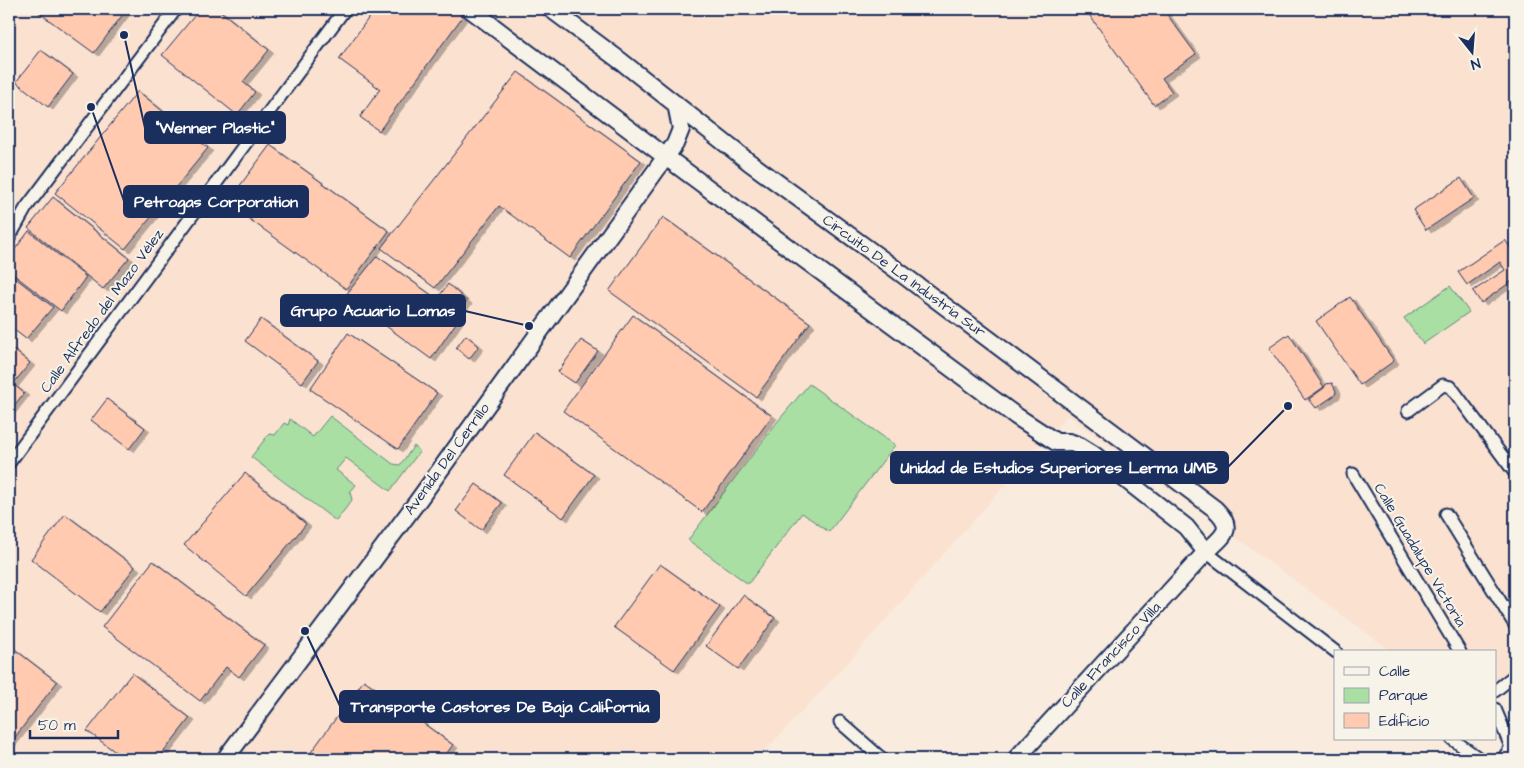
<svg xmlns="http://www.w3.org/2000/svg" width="1524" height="768" viewBox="0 0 1524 768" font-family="'Architects Daughter',sans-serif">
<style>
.built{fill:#fbe1d0}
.green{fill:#a9dfa2;stroke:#628780}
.building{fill:#ffcab0;stroke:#1b2f5e;filter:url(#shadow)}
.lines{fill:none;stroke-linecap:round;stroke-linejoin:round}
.street-casing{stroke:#1b2f5e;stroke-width:15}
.secondary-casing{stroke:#1b2f5e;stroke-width:20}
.street{stroke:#f7f3e8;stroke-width:11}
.secondary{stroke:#f7f3e8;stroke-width:16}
.labels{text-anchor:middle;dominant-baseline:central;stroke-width:4;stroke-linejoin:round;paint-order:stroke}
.street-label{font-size:15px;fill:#1b2f5e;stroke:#f7f3e8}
.leader{fill:none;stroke:#1b2f5e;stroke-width:2}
.callout-dot{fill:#1b2f5e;stroke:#f7f3e8;stroke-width:2}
.callout{fill:#1b2f5e;stroke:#1b2f5e;stroke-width:2}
.callout-label{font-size:16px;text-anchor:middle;font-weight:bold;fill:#fff}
</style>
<defs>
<filter id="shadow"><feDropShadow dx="5" dy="3" stdDeviation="0" flood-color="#0004"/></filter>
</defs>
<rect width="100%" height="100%" fill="#f9ebdd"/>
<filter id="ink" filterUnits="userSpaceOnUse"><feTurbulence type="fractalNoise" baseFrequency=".02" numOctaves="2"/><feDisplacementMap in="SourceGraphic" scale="10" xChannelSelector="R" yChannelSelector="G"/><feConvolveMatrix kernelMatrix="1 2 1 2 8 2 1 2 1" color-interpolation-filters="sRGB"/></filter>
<g filter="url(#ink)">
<path class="built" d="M9,9H1515V665L1495,682V652H1393L1068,415L1056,427L849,661L757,759H9Z"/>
<path class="green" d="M1450,286L1469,312L1423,344L1404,318Z
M809,384L895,445L829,532L802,513L748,584L688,540L778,421Z
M330,416L393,464L400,465L414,446L420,451L390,491L346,458L336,470L356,485L350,492L352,500L336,521L251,457L269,434L275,435L284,423L288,425L290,419L313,437Z"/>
<path class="building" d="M34,9H127L94,53Z
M200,9H218L269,50L243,82L255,92L237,115L162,55Z
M375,9H410L419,15L423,9H453L463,16L379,131L360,117L380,89L339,59Z
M1085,9H1163L1196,54L1162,78L1172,92L1154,105Z
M41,50L73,74L48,107L16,82Z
M518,72L641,161L570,258L499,206L435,288L381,248Z
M138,91L208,148L125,249L55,193Z
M270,145L389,231L346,289L227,203Z
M1461,178L1474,198L1426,230L1413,210Z
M53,197L129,258L103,289L28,228Z
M663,217L810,323L756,397L609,291Z
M29,231L86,277L61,311L9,271V257Z
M1505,240L1515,254V279L1481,303L1473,291L1505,270L1500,262L1467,285L1458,272Z
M377,256L437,299L448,284L467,301L456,315L458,320L431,359L345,296Z
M9,273L53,307L26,339L9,326Z
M1350,297L1394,361L1360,385L1316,321Z
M633,315L772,416L702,512L563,411Z
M261,319L318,361L302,383L245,341Z
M348,333L437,393L398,449L310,389Z
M1289,334L1324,387L1305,400L1269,348Z
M466,335L479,346L469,359L456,348Z
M581,340L598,351L575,383L558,372Z
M9,346L30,363L13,384L24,393L9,412Z
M1332,383L1336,391L1335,395L1316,408L1309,399L1324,388L1326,384Z
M107,399L145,428L129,449L91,420Z
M535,432L594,475L563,518L504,475Z
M245,473L306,524L246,596L184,545Z
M476,484L502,503L481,530L456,511Z
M65,514L135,567L100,612L31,559Z
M153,561L264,645L239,677L226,667L200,701L102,627Z
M660,564L720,607L674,670L614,627Z
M743,595L775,618L738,669L706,646Z
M9,645L57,682L9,745Z
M132,673L190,718L158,759H125L87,731Z
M364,680L453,745L442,759H306Z"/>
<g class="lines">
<defs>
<path id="street" d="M9,238L26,208L176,9
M1408,411L1443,385L1451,387L1515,473
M9,463L345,9
M1353,474L1460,652
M1446,514L1515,625
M1206,552L1336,652
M1495,691L1515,675
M1495,709L1511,747L1503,759
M840,722L882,759
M1452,739L1480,759"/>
<path id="secondary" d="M470,9L666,157L1016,416L1056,442H1069L1080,446L1093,454L1186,527L1206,552
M551,9L622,62L749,162L894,268L1215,509C1236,529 1223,536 1206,552L1016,759
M225,759L417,502L675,144L681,129L676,104"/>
</defs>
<use href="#street" class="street-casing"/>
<use href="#secondary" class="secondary-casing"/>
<use href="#street" class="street"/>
<use href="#secondary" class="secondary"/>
</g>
</g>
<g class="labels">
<g class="street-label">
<text transform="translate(904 276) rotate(36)">Circuito De La Industria Sur</text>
<text transform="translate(102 311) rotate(-54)">Calle Alfredo del Mazo Vélez</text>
<text transform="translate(447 459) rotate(-54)">Avenida Del Cerrillo</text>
<text transform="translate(1420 555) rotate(59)">Calle Guadalupe Victoria</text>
<text transform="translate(1111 655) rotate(-47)">Calle Francisco Villa</text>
</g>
</g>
<path class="leader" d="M124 35L145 128M91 107L124 201M529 326L465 311M1288 406L1228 467M305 631L340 706"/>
<g class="callout-dot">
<circle cx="124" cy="35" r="5"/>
<circle cx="91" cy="107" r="5"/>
<circle cx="529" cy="326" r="5"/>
<circle cx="1288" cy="406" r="5"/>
<circle cx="305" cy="631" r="5"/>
</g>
<g class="callout">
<rect x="145" y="112" width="140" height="31" rx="5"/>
<rect x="124" y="186" width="184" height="31" rx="5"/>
<rect x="281" y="295" width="184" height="31" rx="5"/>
<rect x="891" y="452" width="337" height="31" rx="5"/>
<rect x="340" y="691" width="319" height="31" rx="5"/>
</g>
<g class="callout-label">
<text x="215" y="133">"Wenner Plastic"</text>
<text x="216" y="207">Petrogas Corporation</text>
<text x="373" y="316">Grupo Acuario Lomas</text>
<text x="1059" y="473">Unidad de Estudios Superiores Lerma UMB</text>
<text x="500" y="712">Transporte Castores De Baja California</text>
</g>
<rect width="1524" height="768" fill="none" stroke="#f7f3e8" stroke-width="30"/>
<rect x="15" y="15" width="1494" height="738" fill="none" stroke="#1b2f5e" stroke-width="2" filter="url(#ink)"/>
<rect x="1334" y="650" width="162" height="90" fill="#f7f3e8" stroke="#9fa5b1"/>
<rect x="1344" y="667" width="25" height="8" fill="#f7f3e8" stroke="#9fa5b1"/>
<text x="1379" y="676" font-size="15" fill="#1b2f5e">Calle</text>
<rect x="1344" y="688" width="25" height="15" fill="#a9dfa2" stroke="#9fa5b1"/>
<text x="1379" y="700" font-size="15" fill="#1b2f5e">Parque</text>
<rect x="1344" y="713" width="25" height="15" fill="#ffcab0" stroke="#9fa5b1"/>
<text x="1379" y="726" font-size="15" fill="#1b2f5e">Edificio</text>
<g transform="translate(1472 52) rotate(163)" stroke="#f7f3e8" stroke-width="4" paint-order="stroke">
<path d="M0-4L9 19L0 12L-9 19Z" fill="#1b2f5e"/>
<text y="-8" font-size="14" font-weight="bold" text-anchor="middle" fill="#1b2f5e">N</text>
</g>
<path d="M30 730v8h88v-8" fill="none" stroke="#1b2f5e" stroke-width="2.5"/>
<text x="38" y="730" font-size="15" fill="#1b2f5e" stroke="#f7f3e8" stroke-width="4" paint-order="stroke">50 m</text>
</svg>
